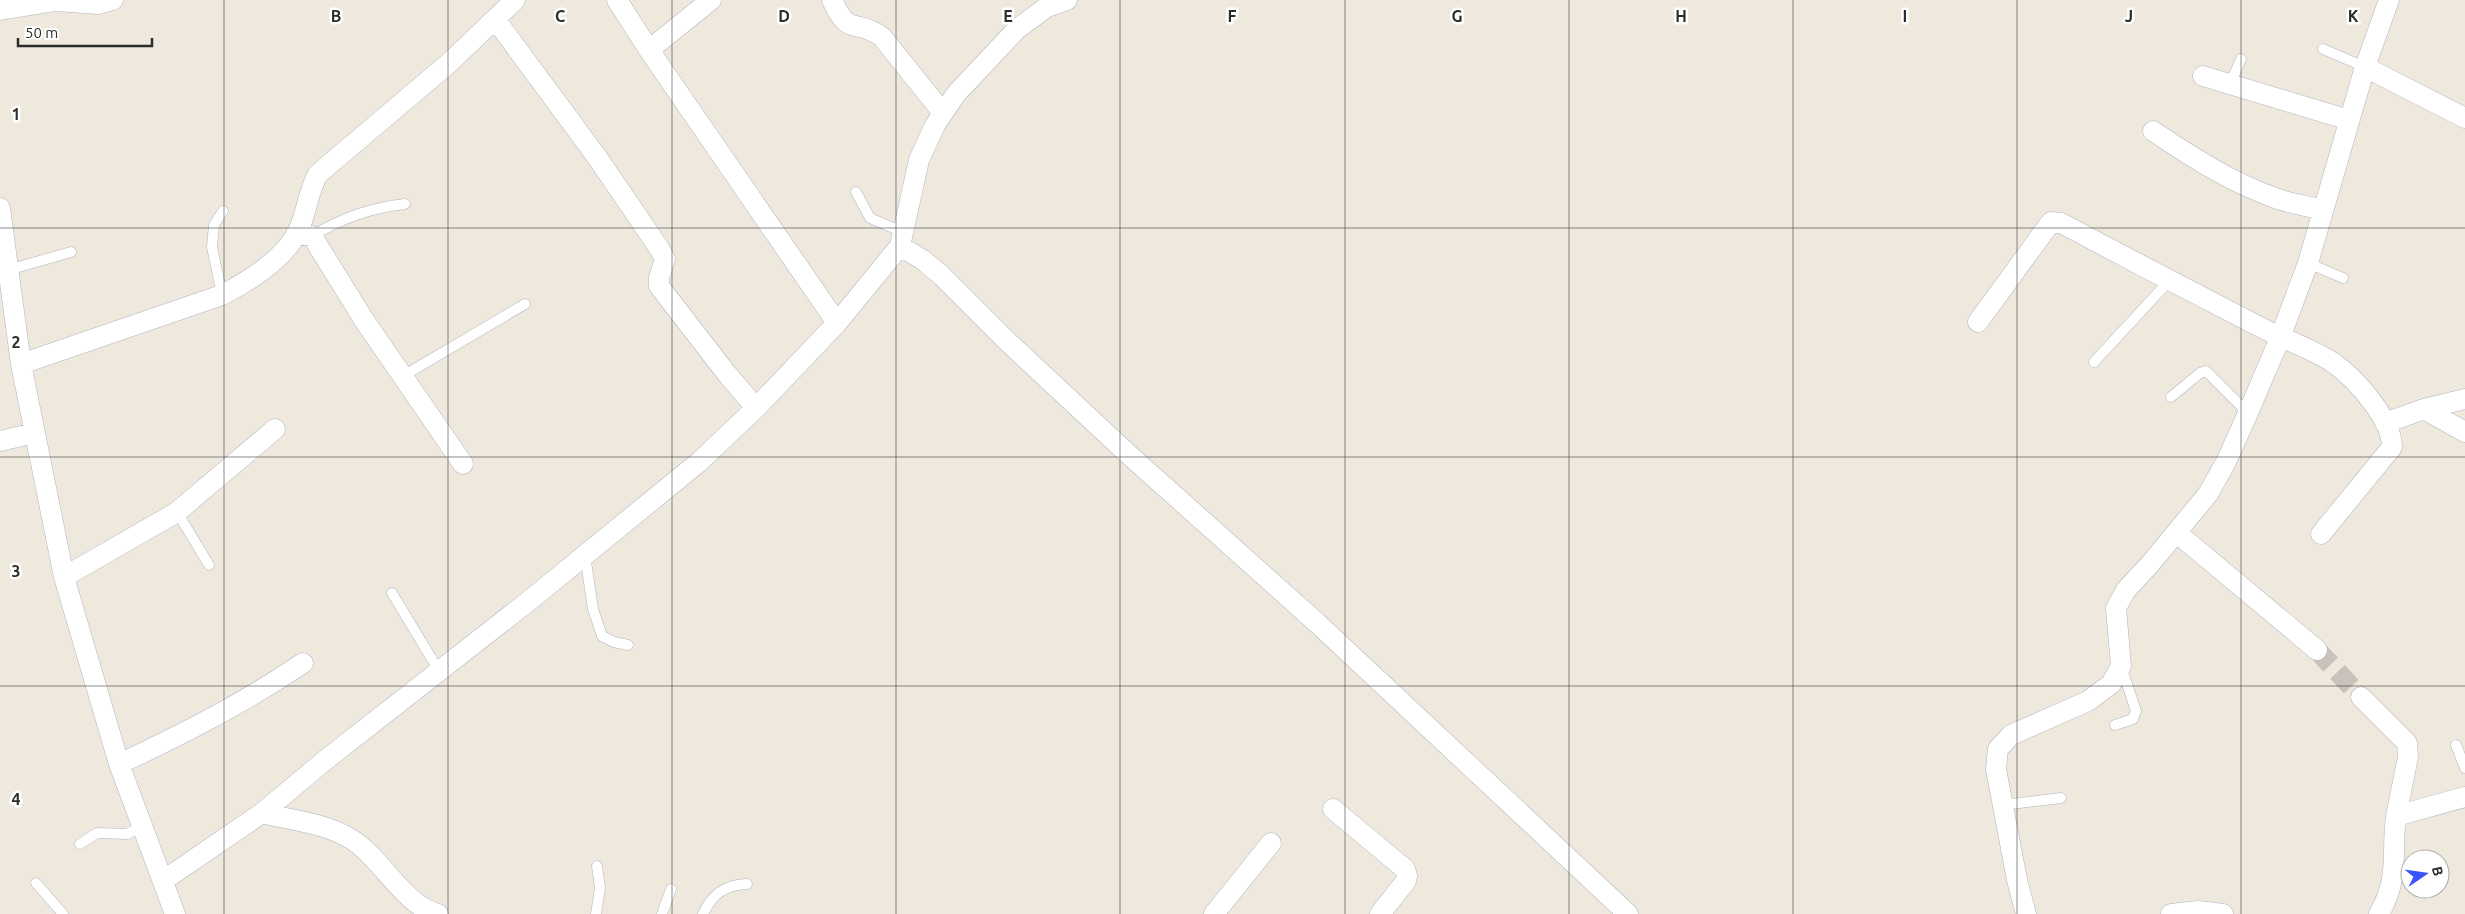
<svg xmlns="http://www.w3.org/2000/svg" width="2465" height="914" viewBox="0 0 2465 914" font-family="Ubuntu,sans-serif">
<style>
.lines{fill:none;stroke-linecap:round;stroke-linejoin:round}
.street-tunnel{stroke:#c8c2ba;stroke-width:20;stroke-dasharray:20 10;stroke-linecap:butt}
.lane-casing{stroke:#b1b3c1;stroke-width:11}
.street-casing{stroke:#b1b3c1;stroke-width:21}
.lane{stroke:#fff;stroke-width:10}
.street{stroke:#fff;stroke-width:20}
.grid{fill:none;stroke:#2c2c2c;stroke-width:1;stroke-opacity:0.55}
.grid-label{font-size:16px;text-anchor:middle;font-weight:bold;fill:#2c2c2c;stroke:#fff;stroke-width:5;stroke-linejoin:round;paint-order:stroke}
</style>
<rect width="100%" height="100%" fill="#efe8dd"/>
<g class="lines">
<path class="street-tunnel" d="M2317,650L2361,697"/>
<defs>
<path id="lane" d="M2323,49L2365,67
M2230,84L2241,59
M856,192L870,218L905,233
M312,236C342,218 370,208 405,204
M2308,263L2343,278
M8,270L71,252
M222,295L212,247L214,225L223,211
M2094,362L2170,280
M403,376L525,304
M2171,397L2200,373L2206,371L2248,413
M177,512L209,565
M585,555L593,609L602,636L614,642L628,645
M392,593L439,671
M2115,725L2133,719L2136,711L2121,666
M2456,745L2465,768
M2003,805L2061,798
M80,844L97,833L127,834L142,826
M36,883L63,914
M596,914L600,888L597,866
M662,914L671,889
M703,914C712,894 725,885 747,884"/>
<path id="street" d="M617,0L649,50L837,323
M832,0C850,39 855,17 882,37L943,113
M0,10L56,1L99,4L113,0
M495,19L597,157L659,248L665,259L659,278V286L727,374L756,408
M649,50L711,0
M2365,67L2465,118
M2203,76L2349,120
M2153,131C2193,158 2232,183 2278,199C2292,204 2308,206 2323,210
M0,208L21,364L64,577L119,764L175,914
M296,234L312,236L364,320L463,464
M900,246L923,260L942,276L1009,343L1127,453L1316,622L1628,914
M1978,322L2045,230L2051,222L2061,223C2127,258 2194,293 2260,327C2282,339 2318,351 2335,364C2357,380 2392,420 2392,447L2321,534
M21,364L222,295C249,281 280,262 296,235C307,216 307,193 318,174L449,63L515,0
M2424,409L2465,432
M2385,423L2424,409L2465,399
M0,441L34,433
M2177,533L2317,650
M64,577L177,512L275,429
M2361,697L2407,743L2408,757L2396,816L2465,797
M119,764C183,734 244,703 303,663
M1333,809L1405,869L1407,876L1406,881L1380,914
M262,813C291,820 325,823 351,839C382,858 403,905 438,914
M164,880L262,813L323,762L530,600L699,462L756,408L837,323L900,246L919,160L935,125L956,94L1017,29L1047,7L1067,0
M1214,914L1271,843
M2026,914L2017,880L1996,769L1998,749L2011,735L2088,701L2111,684L2121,666L2116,608L2126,590L2151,563L2208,494L2226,462L2248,413L2280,338L2308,263L2365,67L2389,0
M2171,914L2198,911L2223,914
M2379,914C2400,877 2391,855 2396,816"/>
</defs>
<use href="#lane" class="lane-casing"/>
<use href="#street" class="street-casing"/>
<use href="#lane" class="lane"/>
<use href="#street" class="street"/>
</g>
<path class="grid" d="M224,0V914M448,0V914M672,0V914M896,0V914M1120,0V914M1345,0V914M1569,0V914M1793,0V914M2017,0V914M2241,0V914M0,228H2465M0,457H2465M0,686H2465"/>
<g class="grid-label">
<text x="336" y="22">B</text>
<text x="560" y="22">C</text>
<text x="784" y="22">D</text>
<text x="1008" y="22">E</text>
<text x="1232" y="22">F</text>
<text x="1457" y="22">G</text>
<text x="1681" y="22">H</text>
<text x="1905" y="22">I</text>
<text x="2129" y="22">J</text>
<text x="2353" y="22">K</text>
<text x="16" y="120">1</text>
<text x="16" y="348">2</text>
<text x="16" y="577">3</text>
<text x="16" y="805">4</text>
</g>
<g transform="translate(2425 874) rotate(77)"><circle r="24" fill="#ffffff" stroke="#ababab"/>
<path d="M0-4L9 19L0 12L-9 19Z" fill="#3a54ff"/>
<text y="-8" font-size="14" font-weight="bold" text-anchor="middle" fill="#2c2c2c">B</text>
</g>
<path d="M18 38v8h134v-8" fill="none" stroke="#2c2c2c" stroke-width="2.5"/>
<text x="25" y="38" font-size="15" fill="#2c2c2c" stroke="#ffffff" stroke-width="4" paint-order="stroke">50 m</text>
</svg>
